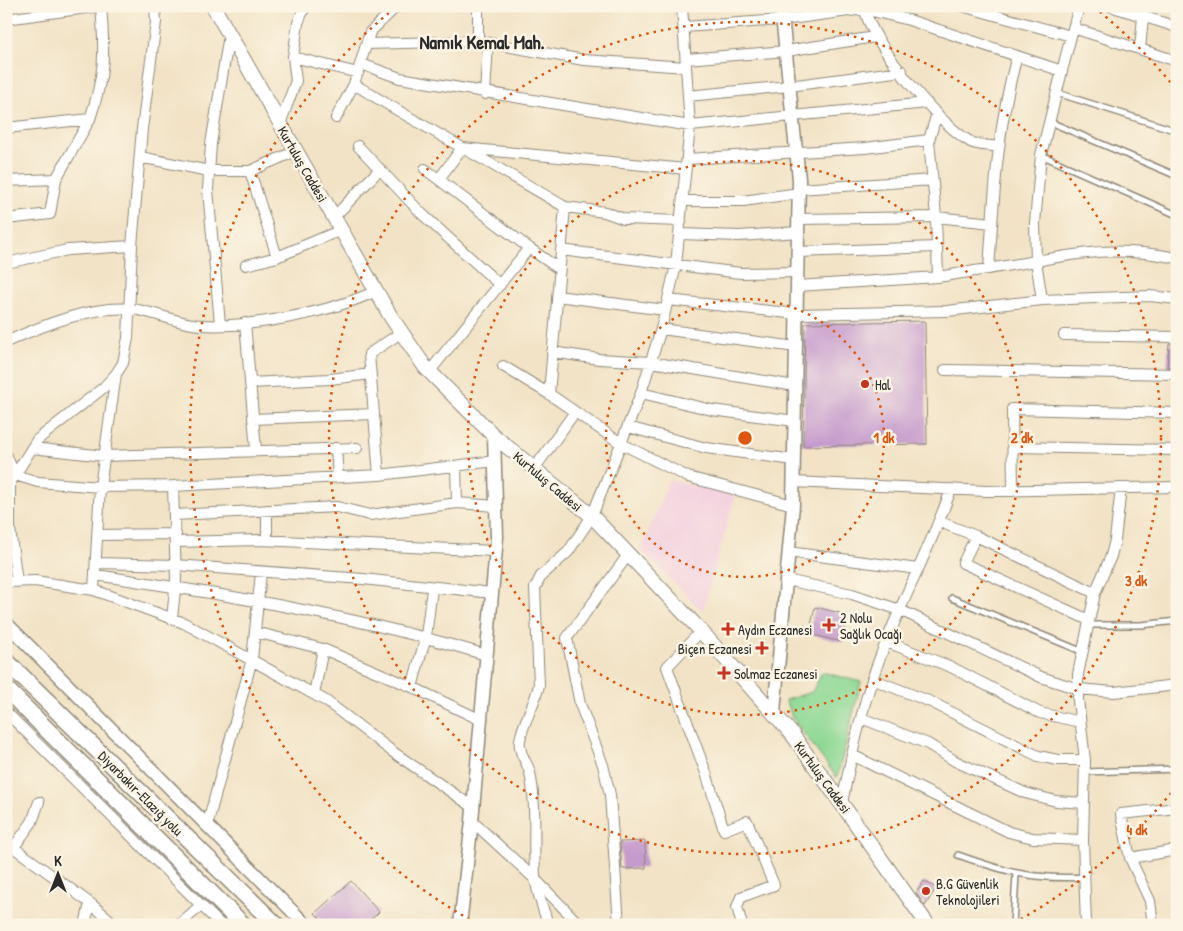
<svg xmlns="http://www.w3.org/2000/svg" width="1183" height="931" viewBox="0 0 1183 931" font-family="'Patrick Hand',sans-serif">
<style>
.built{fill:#f3cfdf}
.green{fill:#8ed894;stroke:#5c8260}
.building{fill:#c59acc}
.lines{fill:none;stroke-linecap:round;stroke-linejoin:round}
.service-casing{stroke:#8e8778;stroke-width:8}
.minor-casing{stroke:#8e8778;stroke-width:12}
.tertiary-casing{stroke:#8e8778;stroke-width:15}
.secondary-casing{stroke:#8e8778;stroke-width:16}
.trunk-casing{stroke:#8e8778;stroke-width:19}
.service{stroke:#fff;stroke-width:5}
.minor{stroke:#fff;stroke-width:10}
.tertiary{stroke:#fff;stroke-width:12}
.secondary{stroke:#fff;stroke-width:14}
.trunk{stroke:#fff;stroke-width:16}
.ring{fill:none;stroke:#df570e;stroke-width:2.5;stroke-dasharray:2.5 5}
.poi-dot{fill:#c8321e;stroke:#fcf5e5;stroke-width:2}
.labels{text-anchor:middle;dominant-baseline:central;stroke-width:5;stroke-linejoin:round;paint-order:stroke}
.street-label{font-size:14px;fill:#2b2b2b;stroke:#fcf5e5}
.poi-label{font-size:14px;fill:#2b2b2b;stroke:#fcf5e5;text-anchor:start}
.district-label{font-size:19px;font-weight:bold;fill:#2b2b2b;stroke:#fcf5e5}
.centre{fill:#df570e;stroke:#fcf5e5;stroke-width:2.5}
.ring-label{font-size:15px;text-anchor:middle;font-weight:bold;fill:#df570e;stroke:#fcf5e5;stroke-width:5;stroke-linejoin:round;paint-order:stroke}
</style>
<rect width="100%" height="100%" fill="#fcf5e5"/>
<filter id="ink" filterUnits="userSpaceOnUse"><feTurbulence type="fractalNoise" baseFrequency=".02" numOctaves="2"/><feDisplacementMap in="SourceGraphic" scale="10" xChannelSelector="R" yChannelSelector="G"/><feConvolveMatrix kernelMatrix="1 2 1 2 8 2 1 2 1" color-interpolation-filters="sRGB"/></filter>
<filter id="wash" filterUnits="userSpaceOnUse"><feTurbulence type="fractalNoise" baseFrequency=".0096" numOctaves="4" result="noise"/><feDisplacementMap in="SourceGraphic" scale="20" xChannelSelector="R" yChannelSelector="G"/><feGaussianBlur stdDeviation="1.12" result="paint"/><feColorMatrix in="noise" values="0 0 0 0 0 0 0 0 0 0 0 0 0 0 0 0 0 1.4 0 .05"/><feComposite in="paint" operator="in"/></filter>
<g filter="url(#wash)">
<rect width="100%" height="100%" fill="#f2e3c6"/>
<path class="built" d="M669,480L735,495L703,611L641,551Z"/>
<path class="green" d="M822,672L861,682L837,778L793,719L785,700L812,692Z"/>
<g id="blocks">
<path class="building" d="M925,321L927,444L803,446L805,323Z
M1169,344H1177V367H1167Z
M815,607L848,615L842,642L809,634Z
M645,841L646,868L622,869L620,842Z
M351,881L379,912L365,925H326L315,913Z
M924,881L936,888L925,906L916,893Z"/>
</g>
</g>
<g filter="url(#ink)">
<use href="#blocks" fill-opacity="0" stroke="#8e8778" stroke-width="1"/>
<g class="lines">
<defs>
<path id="service" d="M1057,93L1177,131
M1050,122L1177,176
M1041,155L1177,215
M952,598L1081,651
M1087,625H1141L1177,621
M1085,772L1177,769
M958,855C1006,872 1032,880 1084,877
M1013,925L1016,875"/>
<path id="minor" d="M478,6V41
M864,6C870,42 937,122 969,141C976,146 990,145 999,147
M962,6L1071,36L1079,6
M1110,6L1177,27
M6,19L101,6C105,54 105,74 90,119
M684,27L782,20L864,9L909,20L1062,71L1071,36
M1073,28L1177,61
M367,44L478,41L584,60L686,67
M1140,49L1144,6
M293,57L358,73
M686,59L786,51L875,37
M361,64L400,78L690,126L927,103
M1062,71L1041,155L1035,223L1036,261C1090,251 1123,247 1177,258
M354,84C423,127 495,165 565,207L549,394L503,366
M485,94L488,43
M688,96L789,86L902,71
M336,118L354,84L370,32L397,6
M280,124L296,81L293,57L298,23L305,6
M6,128L90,119L56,179L50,214L6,219
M929,140L937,113
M358,146L421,213L500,285
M140,157L209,171H250L296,151
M687,159L865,148L929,140L936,217L938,277L797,286
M425,169L529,248L430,371
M250,171L277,257L341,230
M439,179L462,148L686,169
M6,181L56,179
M799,189L933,180
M683,201H743L799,193
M565,207L605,212L624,219L681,221
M334,217L380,169
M799,219L936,217L992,223
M680,234L739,236L799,232
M529,248L559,269
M561,250L740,273L798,272
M798,252L936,247
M6,263L68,250L132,246
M246,265L277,257
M989,269C994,197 997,126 1017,56
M938,277L1036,261L1042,300
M557,296L665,310
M668,300L797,314L947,311L1042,300L1150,296L1177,299
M245,323L256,450
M220,324L208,190L211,144L229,35
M661,329L796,347
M1064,335L1177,337
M6,342C41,326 92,305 131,309C154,311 177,324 201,325C251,328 332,312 376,291
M552,352L599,359L651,362L795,386
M945,370L1177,374
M250,383L330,379L371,374
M641,393L712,410L795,421
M549,394L622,444L688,477L793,505
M253,419L374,414
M628,427L706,448L794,460
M1013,447L1177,450
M32,448L104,456L357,448
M336,448L338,477
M6,455L15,475L38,482L100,487L173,486L379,475L495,461
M456,466L457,503
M534,469L575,412
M379,475L369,354L402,332
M793,482L986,491L1177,487
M1013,491L1012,409L1177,413
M267,510V540
M174,515L337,507L370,515L457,503L496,506
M940,522L976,536L1095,593
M97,535L176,534
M976,536L963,563L1089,620
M176,542L261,540L495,551
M788,552L918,569
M97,563L176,565L363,579L492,593
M96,575C228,595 358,616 486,655
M786,580L852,594L900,610L1041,677L1078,689L1114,692L1177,685
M6,582L35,581L94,590L184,623L326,701L393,752L473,807
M17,582L10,529V483L37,440L103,388L116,374L123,363L128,338L132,246L142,129L156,22L155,6
M94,590L100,487L116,374
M172,618L176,581L173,486
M701,631L667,667L706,773L724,830L747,821L774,885L741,897L737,907L742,925
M255,632L323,649L412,687L481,720
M887,642L951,667L1040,713L1080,722
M872,679L931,702L1038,756L1058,760H1085
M412,687L426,636L432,589
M314,694L323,649
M6,712L221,925
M861,718L928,744L955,761L1025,793L1056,801L1084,803
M852,755L1009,832L1033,838L1083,840
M842,803C850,762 859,720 872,680C893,615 929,554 951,489
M472,821L535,879L580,925
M207,826L252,659L261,573
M6,842L90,903L116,925
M14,847L32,822L39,802
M1130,858L1177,850
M85,925L90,903
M179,925L201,905
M548,925C544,909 536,892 535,876C533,842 537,807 530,773C527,761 518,753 520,740C523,722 535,704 539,685L535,588L541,576L568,552L592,516L641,393L661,329L676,265L690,126L682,6
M619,925L610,795L603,765L580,704L567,638L628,555
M1086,925L1083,840L1085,760L1078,700V674L1095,593L1111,556L1115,540L1121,488
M1153,925L1150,901L1130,858L1121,814L1177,808"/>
<path id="tertiary" d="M6,623L306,925
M774,712L793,505L799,179L781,6
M460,925L472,821L497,537L494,436"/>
<path id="secondary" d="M213,6L391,317L425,367L494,436L592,516L701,631L792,734L928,925"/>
<path id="trunk" d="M6,661L276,925
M6,689L243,925"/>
</defs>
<use href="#service" class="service-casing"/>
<use href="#minor" class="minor-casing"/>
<use href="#tertiary" class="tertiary-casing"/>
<use href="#secondary" class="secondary-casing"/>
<use href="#trunk" class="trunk-casing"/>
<use href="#service" class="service"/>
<use href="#minor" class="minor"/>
<use href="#tertiary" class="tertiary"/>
<use href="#secondary" class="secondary"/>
<use href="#trunk" class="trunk"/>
</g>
</g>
<g class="ring">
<circle cx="745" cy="438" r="139"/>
<circle cx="745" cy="438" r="277"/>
<circle cx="745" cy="438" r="416"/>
<path d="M1176 787A554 554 0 0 1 1014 923M476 923A554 554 0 0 1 396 7M1094 7A554 554 0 0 1 1176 89"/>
</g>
<g class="poi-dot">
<circle cx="865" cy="384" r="5"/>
<path d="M826.5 617.5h5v5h5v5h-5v5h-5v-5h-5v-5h5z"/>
<path d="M725.5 621.5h5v5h5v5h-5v5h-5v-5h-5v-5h5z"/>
<path d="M759.5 640.5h5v5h5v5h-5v5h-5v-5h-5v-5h5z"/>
<path d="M721.5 665.5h5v5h5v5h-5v5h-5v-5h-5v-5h5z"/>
<circle cx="926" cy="891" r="5"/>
</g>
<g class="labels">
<g class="street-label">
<text transform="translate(303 164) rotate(60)">Kurtuluş Caddesi</text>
<text transform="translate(548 481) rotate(40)">Kurtuluş Caddesi</text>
<text transform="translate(823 777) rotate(54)">Kurtuluş Caddesi</text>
<text transform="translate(141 793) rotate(45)">Diyarbakır-Elazığ yolu</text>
</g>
<g class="poi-label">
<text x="875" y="384">Hal</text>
<text x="840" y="617">2 Nolu<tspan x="840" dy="16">Sağlık Ocağı</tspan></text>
<text x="738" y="629">Aydın Eczanesi</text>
<text x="752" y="648" text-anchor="end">Biçen Eczanesi</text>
<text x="734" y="673">Solmaz Eczanesi</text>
<text x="936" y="883">B.G Güvenlik<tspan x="936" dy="16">Teknolojileri</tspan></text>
</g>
<g class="district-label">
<text x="482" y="42">Namık Kemal Mah.</text>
</g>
</g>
<circle cx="745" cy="438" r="8" class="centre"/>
<g class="ring-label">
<text x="884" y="443">1 dk</text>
<text x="1022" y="443">2 dk</text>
<text x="1136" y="586">3 dk</text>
<text x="1137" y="835">4 dk</text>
</g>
<rect width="1183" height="931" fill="none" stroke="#fcf5e5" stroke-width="25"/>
<g transform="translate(58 874)" stroke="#fcf5e5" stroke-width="4" paint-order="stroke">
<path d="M0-4L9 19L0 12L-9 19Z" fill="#2b2b2b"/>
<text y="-8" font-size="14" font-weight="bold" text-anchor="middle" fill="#2b2b2b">K</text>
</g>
</svg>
